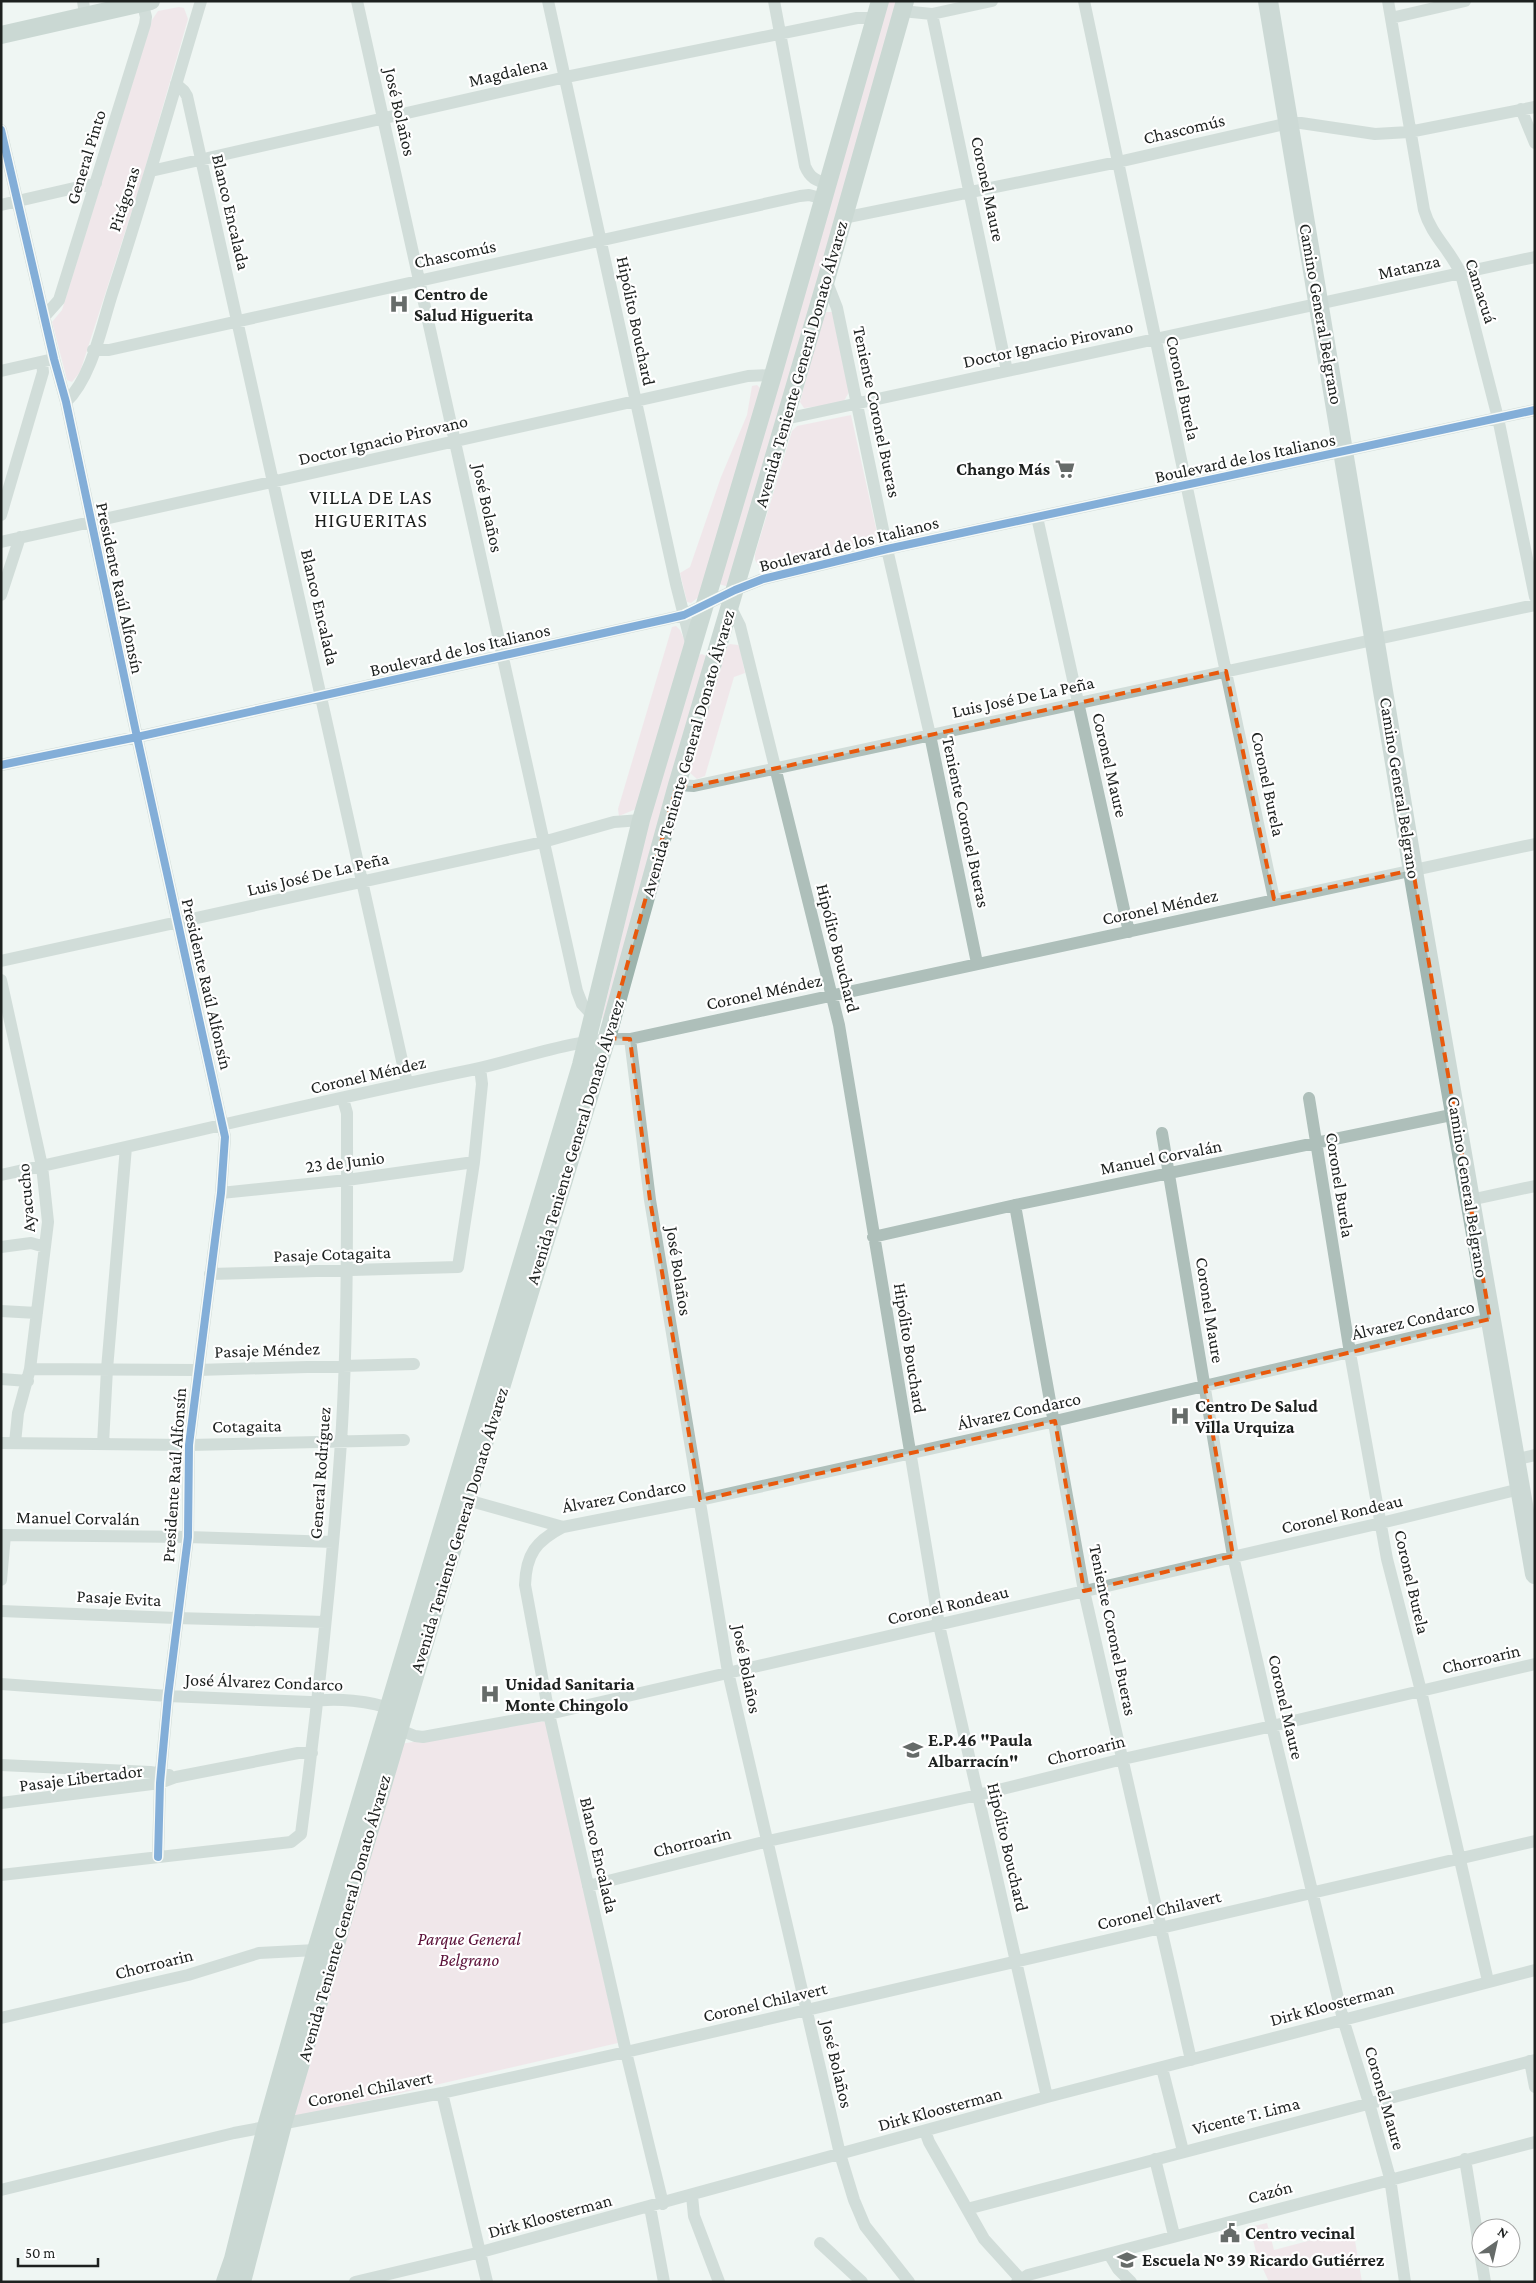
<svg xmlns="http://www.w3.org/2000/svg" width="1536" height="2283" viewBox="0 0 1536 2283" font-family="'Crimson Pro',serif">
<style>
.green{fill:#f2d6e1}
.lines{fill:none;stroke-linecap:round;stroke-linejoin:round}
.minor{stroke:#aebfba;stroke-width:12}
.secondary{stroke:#9db4ad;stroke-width:18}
.primary{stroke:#a2b7b2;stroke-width:20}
.cycleway-casing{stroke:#fff;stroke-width:11}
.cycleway{stroke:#0057b8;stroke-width:8}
.marked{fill:none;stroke:#e8590c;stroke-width:4;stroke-dasharray:10 6;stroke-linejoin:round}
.labels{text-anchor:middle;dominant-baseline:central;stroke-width:4.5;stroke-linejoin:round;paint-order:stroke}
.street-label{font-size:18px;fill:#1d211f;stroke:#fff}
.poi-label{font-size:18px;font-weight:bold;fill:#1d211f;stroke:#fff;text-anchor:start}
.park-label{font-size:18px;font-style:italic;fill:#5a1038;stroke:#fff}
.quarter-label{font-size:20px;letter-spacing:1px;fill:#1d211f;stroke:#fff}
</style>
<rect width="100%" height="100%" fill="#eff5f3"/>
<path class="green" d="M886,1H898L729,587L719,584Z
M179,7L184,8L188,19L140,186L80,372L72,382L67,380L52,322L62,310L152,20L158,11Z
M826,312H832L849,392L843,403L804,408L800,402L823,314Z
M757,385L761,389L700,596L691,603L687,602L680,573L690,567L721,477L747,415L752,386Z
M851,415L878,537L873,546L770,568L759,566L755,560V554L792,431L797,426Z
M676,626L680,630L685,641L636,809L619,816L618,809L672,627Z
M730,644L738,645L740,648L745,673L734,677L705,776L697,779L689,772L726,647Z
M702,654L706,656L707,662L605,1021L602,1018L649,822L699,655Z
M546,1721L618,2043L288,2119L400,1744Z
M1267,2223L1274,2250L1353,2229L1362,2282H1269L1257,2256L1250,2227Z"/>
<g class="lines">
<path class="minor" d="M83,1L85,15
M357,1L577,991L582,1004L594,1017
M548,1L676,584L692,647
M774,1L805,166C810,178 816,181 828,183
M1084,1L1274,899
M1388,1L1424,210C1431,235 1451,251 1461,274L1498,418L1535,597
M902,11L932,14L992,1
M932,14L1007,371
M1391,18L1465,1
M176,84L184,91L187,96L407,1083
M1521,109L1535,143
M1,130L54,359L66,402L137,737L225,1137L221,1193L189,1445L188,1537L168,1696L160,1783L158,1857
M151,171L566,77L857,18H875
M1,205L96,183
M843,218L1118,162L1289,123H1301L1375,134L1409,132L1535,107
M826,280L837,308L887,549L930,735L977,963
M44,317L59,300L145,24L146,17L142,1
M93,350H109L800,196L809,195L824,199
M1,371L49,360
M66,402C93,376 102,323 114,288C145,193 172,97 201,1
M785,419L1535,257
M1,515L43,372L42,362
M1037,517L1129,932
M1,542L748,376L773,375
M1,595L20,537
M731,608L740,626L839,1025L939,1625L1047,2097
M1,765L137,737L667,619L684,615L735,590L763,579L887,549L1535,410
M677,785L694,786L1535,605
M1,961L543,842L614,822L641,820
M1,980L42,1166L48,1222L30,1369L18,1413L15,1443
M630,1039L650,1200L728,1672L840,2154L854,2200L865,2226L909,2282
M1309,1098L1350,1353L1387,1559L1421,1691L1488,1981
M1162,1133L1233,1556L1272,1726L1343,2019L1369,2103L1390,2178L1405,2282
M1,1175C158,1141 314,1102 471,1070C523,1059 576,1037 630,1039L1535,844
M221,1193L347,1180L474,1162
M1470,1200L1535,1186
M1015,1205L1084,1591L1191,2060
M873,1237L1015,1205L1456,1114
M1,1247L31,1243L45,1247
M210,1274L458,1267L474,1162L482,1084L480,1068
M1,1311L37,1313
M30,1369L197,1370L414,1364
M1,1379L28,1381
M1,1443L189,1445L404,1440
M103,1444L107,1369L126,1147
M1514,1460L1535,1455
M467,1500L563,1527L700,1500L1055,1421L1490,1319
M563,1527C536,1541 526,1554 525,1585L549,1714L626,2052L663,2204
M1,1535L188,1537L333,1542
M1,1580L5,1535
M1,1611L176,1618L325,1622
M1,1684L168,1696L310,1702C333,1697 373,1701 394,1710
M392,1727L415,1736L423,1737L549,1714L1381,1523L1520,1489
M1,1765L150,1772L169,1775
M1,1803L160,1783L176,1777L298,1753H312
M1,1875L291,1842L301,1834C318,1704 332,1573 341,1442C348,1333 347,1223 347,1113L343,1099
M588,1886L768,1841L978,1795L1123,1759L1272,1726L1535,1664
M1,2018L188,1975L259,1953L316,1950
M1530,2061L1535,2087
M1162,2068L1183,2151
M442,2093L487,2282
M925,2131L929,2142L984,2239L1023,2282
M1155,2159L1174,2235
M1465,2159L1481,2257
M1,2190L234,2133L442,2093L626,2052L1535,1841
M692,2196L694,2216L719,2282
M650,2207L664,2282
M967,2209L1535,2060
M820,2243L862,2282
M1109,2254L1118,2269L1131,2282
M1481,2258L1485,2282
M355,2282L481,2252L1047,2097L1535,1970
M1017,2282L1028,2275L1535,2142"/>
<path class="secondary" d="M1,35L151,1
M225,2282L233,2259L266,2127L316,1950L581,1065L641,820L773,375L880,1
M242,2282L283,2124L467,1500L607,1038L677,785L826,280L905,1"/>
<path class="primary" d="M1268,1L1416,889L1535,1574"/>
<defs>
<path id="cycleway" d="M1,130L54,359L66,402L137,737L225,1137L221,1193L189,1445L188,1537L168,1696L160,1783L158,1857
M1,765L137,737L667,619L684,615L735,590L763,579L887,549L1535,410"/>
</defs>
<use href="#cycleway" class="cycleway-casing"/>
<use href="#cycleway" class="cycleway"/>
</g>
<path d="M0 0H1536V2283H0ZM1226,671L1274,899L1413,870L1490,1319L1205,1387L1233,1556L1084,1591L1055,1421L700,1500L650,1200L630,1039L607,1038L677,785L694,786Z" fill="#eff5f3" fill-opacity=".55" fill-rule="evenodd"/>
<path class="marked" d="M1226,671L1274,899L1413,870L1490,1319L1205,1387L1233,1556L1084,1591L1055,1421L700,1500L650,1200L630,1039L607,1038L677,785L694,786Z"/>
<defs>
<symbol id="hospital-bare" viewBox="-9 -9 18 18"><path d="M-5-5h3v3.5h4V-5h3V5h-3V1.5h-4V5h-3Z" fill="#666b69" stroke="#fff" stroke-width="2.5" paint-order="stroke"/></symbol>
<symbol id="supermarket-bare" viewBox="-9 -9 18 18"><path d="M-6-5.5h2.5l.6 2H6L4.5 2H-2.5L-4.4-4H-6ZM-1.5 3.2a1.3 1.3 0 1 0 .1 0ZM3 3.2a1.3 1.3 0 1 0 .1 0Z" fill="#666b69" stroke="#fff" stroke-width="2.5" paint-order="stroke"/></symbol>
<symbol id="school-bare" viewBox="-9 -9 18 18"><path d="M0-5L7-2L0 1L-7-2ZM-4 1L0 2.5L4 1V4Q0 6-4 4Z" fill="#666b69" stroke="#fff" stroke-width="2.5" paint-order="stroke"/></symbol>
<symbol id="civic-bare" viewBox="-9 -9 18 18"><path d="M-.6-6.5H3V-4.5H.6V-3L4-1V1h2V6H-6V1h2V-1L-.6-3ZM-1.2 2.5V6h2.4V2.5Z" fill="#666b69" stroke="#fff" stroke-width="2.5" paint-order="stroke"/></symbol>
</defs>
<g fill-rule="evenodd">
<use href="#hospital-bare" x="385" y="290" width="28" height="28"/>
<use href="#supermarket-bare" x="1051" y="455" width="28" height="28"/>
<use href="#hospital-bare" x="1166" y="1402" width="28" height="28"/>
<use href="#hospital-bare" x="476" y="1680" width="28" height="28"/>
<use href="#school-bare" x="899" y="1736" width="28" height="28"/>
<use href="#civic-bare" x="1216" y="2219" width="28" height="28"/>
<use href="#school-bare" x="1113" y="2246" width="28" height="28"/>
</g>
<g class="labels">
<g class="street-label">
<text transform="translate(508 72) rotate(-13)">Magdalena</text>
<text transform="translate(400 112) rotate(77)">José Bolaños</text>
<text transform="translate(1184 129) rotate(-13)">Chascomús</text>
<text transform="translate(86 157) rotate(-73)">General Pinto</text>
<text transform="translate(988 189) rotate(78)">Coronel Maure</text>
<text transform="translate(124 199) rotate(-72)">Pitágoras</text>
<text transform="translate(231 212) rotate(77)">Blanco Encalada</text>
<text transform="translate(455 254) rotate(-12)">Chascomús</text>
<text transform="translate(1409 267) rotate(-12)">Matanza</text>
<text transform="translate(1481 291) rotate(72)">Camacuá</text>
<text transform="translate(1321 314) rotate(80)">Camino General Belgrano</text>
<text transform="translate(636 321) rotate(78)">Hipólito Bouchard</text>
<text transform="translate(1048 344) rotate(-12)">Doctor Ignacio Pirovano</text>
<text transform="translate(801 364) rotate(-74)">Avenida Teniente General Donato Álvarez</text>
<text transform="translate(1183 388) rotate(78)">Coronel Burela</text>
<text transform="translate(877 412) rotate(78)">Teniente Coronel Bueras</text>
<text transform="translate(383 440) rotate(-13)">Doctor Ignacio Pirovano</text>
<text transform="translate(1245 458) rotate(-12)">Boulevard de los Italianos</text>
<text transform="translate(488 508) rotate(78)">José Bolaños</text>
<text transform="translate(849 544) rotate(-14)">Boulevard de los Italianos</text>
<text transform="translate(120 588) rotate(78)">Presidente Raúl Alfonsín</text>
<text transform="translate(320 607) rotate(77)">Blanco Encalada</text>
<text transform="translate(460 650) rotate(-13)">Boulevard de los Italianos</text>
<text transform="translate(1023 697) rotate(-12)">Luis José De La Peña</text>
<text transform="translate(688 753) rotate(-74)">Avenida Teniente General Donato Álvarez</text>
<text transform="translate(1110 765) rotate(77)">Coronel Maure</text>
<text transform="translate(1268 784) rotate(78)">Coronel Burela</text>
<text transform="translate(1400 788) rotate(81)">Camino General Belgrano</text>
<text transform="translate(966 822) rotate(78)">Teniente Coronel Bueras</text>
<text transform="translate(318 874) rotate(-13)">Luis José De La Peña</text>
<text transform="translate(1160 907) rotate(-12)">Coronel Méndez</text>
<text transform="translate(838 948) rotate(76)">Hipólito Bouchard</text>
<text transform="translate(207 984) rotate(77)">Presidente Raúl Alfonsín</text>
<text transform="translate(764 992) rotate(-12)">Coronel Méndez</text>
<text transform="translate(368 1075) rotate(-13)">Coronel Méndez</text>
<text transform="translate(575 1142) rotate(-73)">Avenida Teniente General Donato Álvarez</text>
<text transform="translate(1161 1157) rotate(-11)">Manuel Corvalán</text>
<text transform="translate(345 1162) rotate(-7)">23 de Junio</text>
<text transform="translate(1340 1185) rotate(81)">Coronel Burela</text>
<text transform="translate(1468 1187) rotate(81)">Camino General Belgrano</text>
<text transform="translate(26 1198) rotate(-95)">Ayacucho</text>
<text transform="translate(332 1254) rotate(-2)">Pasaje Cotagaita</text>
<text transform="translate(679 1271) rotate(81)">José Bolaños</text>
<text transform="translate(1210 1310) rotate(81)">Coronel Maure</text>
<text transform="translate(1413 1320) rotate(-13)">Álvarez Condarco</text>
<text transform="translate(910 1348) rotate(81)">Hipólito Bouchard</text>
<text transform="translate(267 1350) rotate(-2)">Pasaje Méndez</text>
<text transform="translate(1019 1411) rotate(-12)">Álvarez Condarco</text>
<text transform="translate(247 1426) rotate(-1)">Cotagaita</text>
<text transform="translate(320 1473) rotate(-86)">General Rodríguez</text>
<text transform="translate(174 1475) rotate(-86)">Presidente Raúl Alfonsín</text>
<text transform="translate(624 1496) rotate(-10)">Álvarez Condarco</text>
<text transform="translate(1342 1514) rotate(-13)">Coronel Rondeau</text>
<text transform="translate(78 1518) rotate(1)">Manuel Corvalán</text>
<text transform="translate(459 1530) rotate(-73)">Avenida Teniente General Donato Álvarez</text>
<text transform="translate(1412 1582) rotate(77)">Coronel Burela</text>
<text transform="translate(119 1598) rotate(3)">Pasaje Evita</text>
<text transform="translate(948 1605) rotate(-13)">Coronel Rondeau</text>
<text transform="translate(1113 1630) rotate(78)">Teniente Coronel Bueras</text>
<text transform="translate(1481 1659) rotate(-13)">Chorroarin</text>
<text transform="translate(747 1669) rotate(79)">José Bolaños</text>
<text transform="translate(264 1682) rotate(2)">José Álvarez Condarco</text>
<text transform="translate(1286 1707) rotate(77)">Coronel Maure</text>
<text transform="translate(1086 1750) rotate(-14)">Chorroarin</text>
<text transform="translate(81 1778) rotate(-7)">Pasaje Libertador</text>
<text transform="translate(692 1842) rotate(-14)">Chorroarin</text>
<text transform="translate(1008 1847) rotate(77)">Hipólito Bouchard</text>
<text transform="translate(599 1855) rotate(77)">Blanco Encalada</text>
<text transform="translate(1159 1910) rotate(-13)">Coronel Chilavert</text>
<text transform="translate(344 1918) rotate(-74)">Avenida Teniente General Donato Álvarez</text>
<text transform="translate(154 1964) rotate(-14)">Chorroarin</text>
<text transform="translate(765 2002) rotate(-13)">Coronel Chilavert</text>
<text transform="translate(1332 2004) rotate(-15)">Dirk Kloosterman</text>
<text transform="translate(837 2064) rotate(77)">José Bolaños</text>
<text transform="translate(370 2089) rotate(-11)">Coronel Chilavert</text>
<text transform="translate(1385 2098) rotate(74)">Coronel Maure</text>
<text transform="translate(940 2109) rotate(-15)">Dirk Kloosterman</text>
<text transform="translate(1246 2116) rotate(-14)">Vicente T. Lima</text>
<text transform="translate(1270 2192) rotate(-15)">Cazón</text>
<text transform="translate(550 2216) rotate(-15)">Dirk Kloosterman</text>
</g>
<g class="poi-label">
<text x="414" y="294">Centro de<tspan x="414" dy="21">Salud Higuerita</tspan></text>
<text x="1050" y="469" text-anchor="end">Chango Más</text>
<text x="1195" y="1406">Centro De Salud<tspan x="1195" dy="21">Villa Urquiza</tspan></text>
<text x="505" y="1684">Unidad Sanitaria<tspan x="505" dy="21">Monte Chingolo</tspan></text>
<text x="928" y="1740">E.P.46 "Paula<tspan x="928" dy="21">Albarracín"</tspan></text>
<text x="1245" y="2233">Centro vecinal</text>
<text x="1142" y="2260">Escuela Nº 39 Ricardo Gutiérrez</text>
</g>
<g class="park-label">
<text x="469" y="1939">Parque General<tspan x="469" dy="21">Belgrano</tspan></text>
</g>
<g class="quarter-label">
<text x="371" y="497">VILLA DE LAS<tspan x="371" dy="23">HIGUERITAS</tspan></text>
</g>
</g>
<rect width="1536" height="2283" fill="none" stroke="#1d211f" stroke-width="5"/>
<g transform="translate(1496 2243) rotate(34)"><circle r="24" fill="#ffffff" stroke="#a5a6a5"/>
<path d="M0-4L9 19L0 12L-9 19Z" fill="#666b69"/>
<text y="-8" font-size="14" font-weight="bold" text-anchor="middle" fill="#1d211f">N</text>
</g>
<path d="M18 2258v8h80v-8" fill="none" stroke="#1d211f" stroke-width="2.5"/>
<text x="25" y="2258" font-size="15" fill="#1d211f" stroke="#ffffff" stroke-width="4" paint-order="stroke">50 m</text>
</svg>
